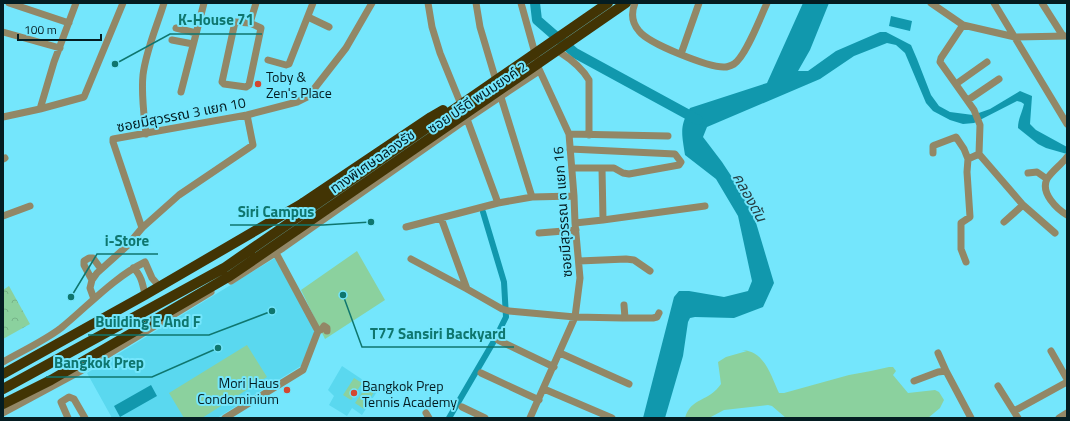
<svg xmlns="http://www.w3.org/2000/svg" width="1070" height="421" viewBox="0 0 1070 421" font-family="'Titillium Web','Noto Sans Thai',sans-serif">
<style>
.built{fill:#5ad8ef}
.green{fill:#8bd19e}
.park{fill:url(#park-crowns)}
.water{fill:#1198ad}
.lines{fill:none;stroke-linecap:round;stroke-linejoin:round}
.canal{stroke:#1198ad;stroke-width:6}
.river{stroke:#1198ad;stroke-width:10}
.minor{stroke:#928766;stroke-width:7}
.highway{stroke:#423404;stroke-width:10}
.highway-bridge{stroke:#423404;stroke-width:10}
.poi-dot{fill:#d34730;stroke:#74e6fc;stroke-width:1.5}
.labels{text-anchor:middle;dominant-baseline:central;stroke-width:4;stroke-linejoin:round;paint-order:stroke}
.poi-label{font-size:14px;fill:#041d22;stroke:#74e6fc;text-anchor:start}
.street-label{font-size:14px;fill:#041d22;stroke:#74e6fc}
.water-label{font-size:15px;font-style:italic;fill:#263f44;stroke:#74e6fc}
.leader{fill:none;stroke:#0f766e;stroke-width:1.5}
.callout-dot{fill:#0f766e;stroke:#74e6fc;stroke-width:1.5}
.callout-label{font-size:15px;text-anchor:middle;font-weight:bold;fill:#0f766e;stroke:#74e6fc;stroke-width:4;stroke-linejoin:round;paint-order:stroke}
</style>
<defs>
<pattern id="park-crowns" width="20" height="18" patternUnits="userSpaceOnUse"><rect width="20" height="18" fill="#8bd19e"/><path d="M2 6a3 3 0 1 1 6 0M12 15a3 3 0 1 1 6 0" fill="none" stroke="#76b388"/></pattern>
</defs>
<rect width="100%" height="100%" fill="#74e6fc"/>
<path class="built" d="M275,258L315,331L301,366L217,418H112L87,373Z
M342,366L378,390L362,415L352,408L347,416L329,405L334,396L328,390Z"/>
<path class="green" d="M357,251L385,300L325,339L301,290Z
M247,345L267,377L202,418H184L169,393Z
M742,350C765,351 771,376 779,393H784L849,375L871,371L889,367H893L896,371L893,375L908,393L935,390L939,392L944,400L940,408L928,418H786L772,406L768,405L724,410L709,418H685C691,397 709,402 721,384L718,362L726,357L747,351Z
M354,378L362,383L351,400L343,395Z
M366,387L374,392L364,409L355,403Z"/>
<path class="park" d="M9,286L30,324L3,339V290Z"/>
<path class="water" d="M803,3H829L810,50L798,71H808L836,51L880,32H886L911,45L917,59L931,95L939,106L950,112L973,115L990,109L1020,91L1032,96L1030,124L1036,130L1067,147V154L1046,148L1038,144L1018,128C1018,119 1022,113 1024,104L1021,102L1017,101L974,123L963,124L950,120L933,111L926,103L905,53L896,45L887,43L854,56L820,79L707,127L703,137L722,162L751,206L774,283L763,307L734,318L695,317L690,318L688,322L683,356L665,418H643L674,297L679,291H689L724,297L748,291L752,281L738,216L716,179L685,155C682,134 679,127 690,108L767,83Z
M891,16L912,21L910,31L889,26Z
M151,385L157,396L120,417L114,406Z"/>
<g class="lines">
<path class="canal" d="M449,418L494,341L506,317L504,282L483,212"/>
<path class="river" d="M535,3L537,20L575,53L698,120"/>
<path class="minor" d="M9,3L69,23
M428,3L432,27L440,53L467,119L498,203
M476,3L480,27L497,84
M521,3L536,57
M635,3C631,13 632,23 639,31C649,44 710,68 725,67C728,67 732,65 734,64C746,56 760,18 767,3
M931,3L963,25L1015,37L1067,36
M994,3L1067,124
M1042,3L1063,36
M308,17L329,27
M235,22L250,23L261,28L249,85L246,87L224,84L222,82Z
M250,23L256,3
M963,25L941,58L940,62L974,110L980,125L979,154L1023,205L1004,222
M176,28L196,33
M3,32L60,48
M172,40L193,44
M561,53C572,60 582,68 589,80V135
M681,54L699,3
M268,60L286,65L289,64L313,3
M956,84L987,62
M181,92L204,3
M500,94L532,197
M968,100L999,79
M40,109L54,62L76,3
M3,117L40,109L84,97L123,3
M146,134C144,115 141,94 143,75C146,50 157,26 164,3
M569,134L668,136
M570,149L675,154L681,162L679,165L629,174L623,173L614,168H572
M933,153V146L935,145L956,137L964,149L968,159
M1067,157C1061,165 1052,171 1047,179C1040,193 1057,209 1067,215
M3,159L5,158
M602,168L603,220
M1028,173L1037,172L1047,179
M1023,205L1055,233
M3,216L30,206
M441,218L467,289L502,309L509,311L575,317L623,318H625L624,305
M575,223L603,220L705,206
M406,227L498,203L532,197L574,196
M142,228L113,142V139L247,115L297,102L307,97L314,89L346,48L372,3
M539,233L576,230
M411,259L467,289
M579,261L626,259L634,260L650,271
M966,262L961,249V223L970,217L967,172L968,159L979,154
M133,268C141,274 143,285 145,295
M92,280L84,265V261L89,258H93L101,269
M231,281L283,248L467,119L539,71
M94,299L90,288L92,280L97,273L127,246L142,228L179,195L253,145L247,115
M625,318H653L657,317L659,313
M318,331L322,329L324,326L327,328V331
M498,340L554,367
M1051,351L1067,379
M560,353L629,384
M938,353L946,371L971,418
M3,362C22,351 44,341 61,328C89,305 113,278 145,262L152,278L159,286
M481,373L539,400
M914,381L938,372L946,371
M998,386L1018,418
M544,389L612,418
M462,407L485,418
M1014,411L1067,382
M3,413L79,372L211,292
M426,413L429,418
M68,418L61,402L69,397L74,399L85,418
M225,418L303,370L318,331L276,253
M530,418L575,317L580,278L575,223L574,196L569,134L538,67
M1059,418L1067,413"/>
<path class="highway" d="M3,374L145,295L303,203"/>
<path class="highway-bridge" d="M303,203L431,117L443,110
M3,389L224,268L608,3
M3,404L51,380L230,276L626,3"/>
</g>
<g class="poi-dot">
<circle cx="258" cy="84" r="4"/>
<circle cx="287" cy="390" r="4"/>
<circle cx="354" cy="393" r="4"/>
</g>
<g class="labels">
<g class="poi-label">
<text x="266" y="76">Toby &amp;<tspan x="266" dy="16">Zen's Place</tspan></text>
<text x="279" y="382" text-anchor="end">Mori Haus<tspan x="279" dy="16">Condominium</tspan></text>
<text x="362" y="385">Bangkok Prep<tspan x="362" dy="16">Tennis Academy</tspan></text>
</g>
<g class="street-label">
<text transform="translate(477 97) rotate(-34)">ซอย ปรีดี พนมยงค์ 2</text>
<text transform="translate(181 114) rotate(-11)">ซอยมีสุวรรณ 3 แยก 10</text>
<text transform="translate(372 161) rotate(-35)">ทางพิเศษฉลองรัช</text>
<text transform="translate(562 212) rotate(-94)">ซอยมีสุวรรณ ๓ แยก 16</text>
</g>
<g class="water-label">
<text transform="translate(750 197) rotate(61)">คลองตัน</text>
</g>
</g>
<path class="leader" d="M115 64L170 34H262M371 222L323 225H230M71 297L97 254H158M272 311L209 335H88M343 295L362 347H514M218 348L152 377H46"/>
<g class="callout-dot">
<circle cx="115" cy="64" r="4"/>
<circle cx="371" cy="222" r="4"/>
<circle cx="71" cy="297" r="4"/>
<circle cx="272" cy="311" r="4"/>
<circle cx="343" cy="295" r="4"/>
<circle cx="218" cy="348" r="4"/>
</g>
<g class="callout-label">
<text x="216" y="25">K-House 71</text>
<text x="276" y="217">Siri Campus</text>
<text x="127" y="246">i-Store</text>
<text x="148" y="327">Building E And F</text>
<text x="438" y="339">T77 Sansiri Backyard</text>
<text x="99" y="368">Bangkok Prep</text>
</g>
<rect width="1070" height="421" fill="none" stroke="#041d22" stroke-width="8"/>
<path d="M18 34v6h83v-6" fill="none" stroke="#041d22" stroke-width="2"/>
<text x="24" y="34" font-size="12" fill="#041d22" stroke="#74e6fc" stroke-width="3" paint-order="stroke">100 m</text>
</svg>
